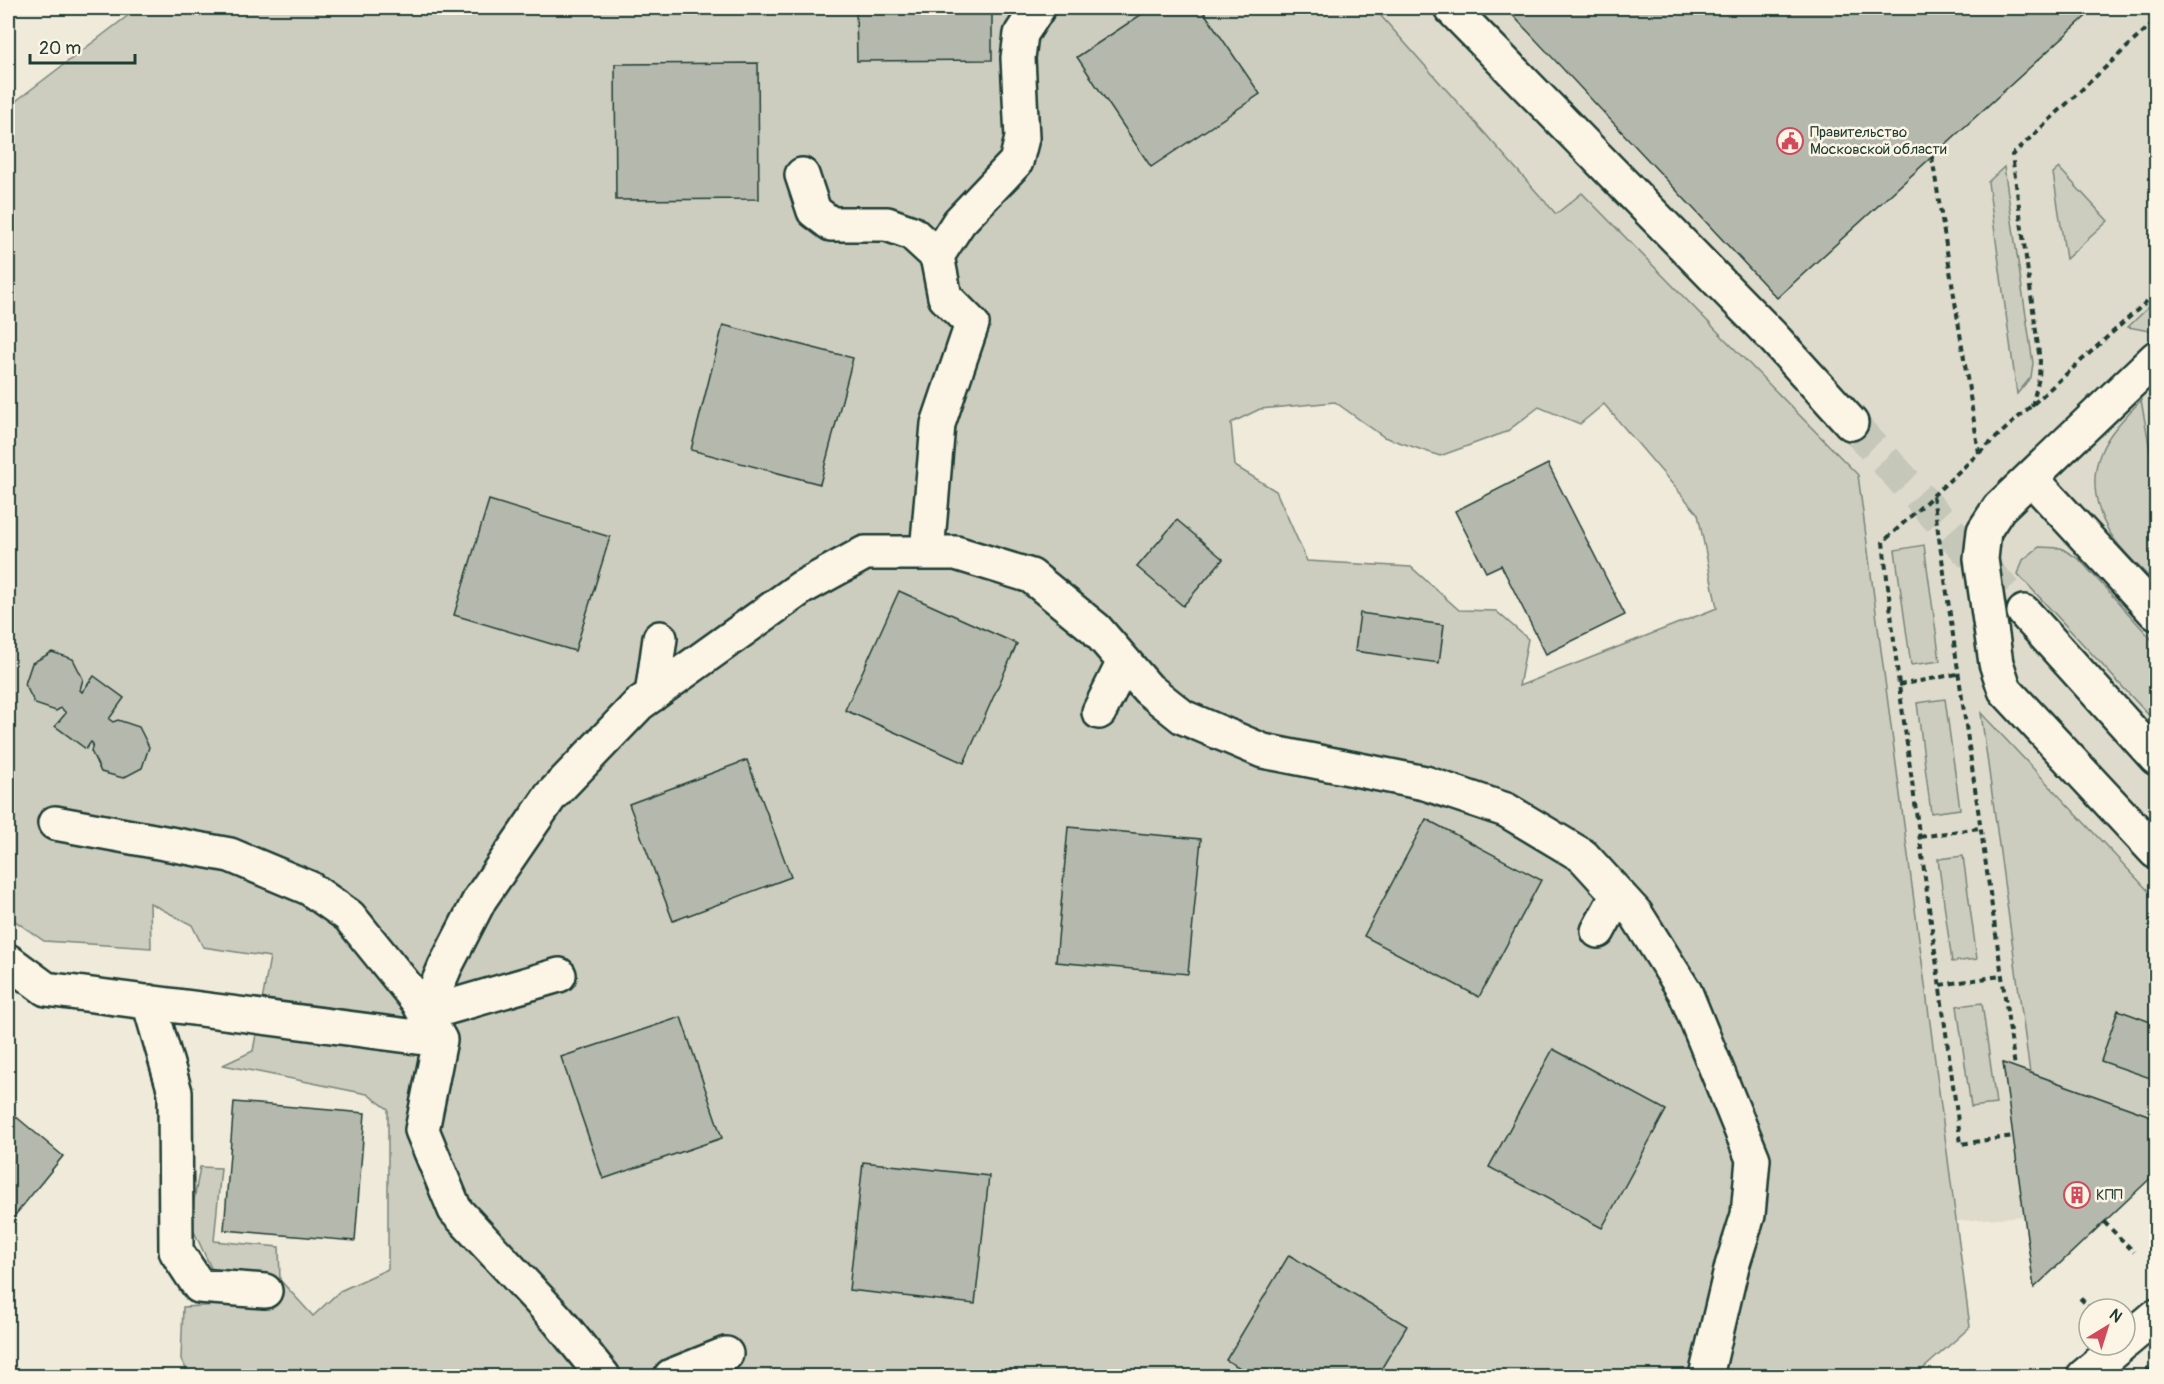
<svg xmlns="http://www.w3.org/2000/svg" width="2164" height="1384" viewBox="0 0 2164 1384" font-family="Pangolin,sans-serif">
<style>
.built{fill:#dedbcc}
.green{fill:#cccdbf;stroke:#76857a;stroke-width:1.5;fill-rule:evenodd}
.building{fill:#b5b9ad;stroke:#1f3d34;stroke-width:1.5}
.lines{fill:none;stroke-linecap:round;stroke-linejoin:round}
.minor-tunnel{stroke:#c5c7b9;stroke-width:33;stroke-dasharray:33 16;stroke-linecap:butt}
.minor-casing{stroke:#1f3d34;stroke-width:38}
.path{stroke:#1f3d34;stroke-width:4;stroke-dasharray:6 4.5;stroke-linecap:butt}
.minor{stroke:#fcf5e5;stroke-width:33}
.labels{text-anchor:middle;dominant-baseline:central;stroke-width:5;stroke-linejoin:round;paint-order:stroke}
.poi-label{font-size:15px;fill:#1f3d34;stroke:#fcf5e5;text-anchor:start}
</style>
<rect width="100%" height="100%" fill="#efeada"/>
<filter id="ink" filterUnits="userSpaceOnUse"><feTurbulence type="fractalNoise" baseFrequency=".0167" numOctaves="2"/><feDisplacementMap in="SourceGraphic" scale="12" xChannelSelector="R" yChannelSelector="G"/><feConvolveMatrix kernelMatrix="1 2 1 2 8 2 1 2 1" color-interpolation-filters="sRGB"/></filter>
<g filter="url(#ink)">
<path class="built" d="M1370,8H2156V1173L2034,1288L2024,1216L1911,1225L1733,529Z"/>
<path class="green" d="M138,8H1374L1556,214L1582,193L1858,475L1970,1327L1915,1376H190L181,1359L183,1307L238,1304L212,1270L190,1223L200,1167L221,1168L214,1241L279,1247L280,1280L313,1316L340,1291L388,1269V1109L367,1094L223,1065L253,1051L270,957L203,947L192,925L150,903L151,948L44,941L8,916V107ZM1335,402L1384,437L1440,456L1506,432L1539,407L1580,424L1604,404L1698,514L1717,608L1519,686L1528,639L1496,611L1459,610L1411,567L1307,561L1276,491L1235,466L1231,423L1260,409Z
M2004,167L2033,363L2031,377L2017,394L1988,182Z
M2059,168L2108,221L2066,259L2053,173Z
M2156,300V326L2150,331L2128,327Z
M2141,400L2156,482V584C2142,569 2124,554 2112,536C2096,513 2089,479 2101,452C2109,432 2127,415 2141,400Z
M1924,545L1940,661L1911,665L1895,550Z
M2039,547L2061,548L2079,559L2156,644V723L2018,574L2023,560Z
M1945,699L1960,809L1931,813L1917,703Z
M1981,713L2156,899V1118L2030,1073Z
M1963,856L1977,959L1952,962L1938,859Z
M1982,1003L1996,1104L1971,1107L1957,1006Z"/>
<path class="building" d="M856,8H992V60L857,61Z
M1151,8H1201L1260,94L1151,167L1077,57Z
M1506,8H2095L1777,298Z
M758,63L759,199L616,200L615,64Z
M723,325L853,358L820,484L691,450Z
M1548,464L1625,615L1546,654L1501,565L1486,572L1455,511Z
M489,500L610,537L575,651L454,615Z
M1177,520L1223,559L1183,606L1137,567Z
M899,591L1017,644L964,763L845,710Z
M1360,613L1444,625L1439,663L1355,651Z
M52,652L73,659L83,679L80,690L82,692L94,676L124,698L109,719L113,722L118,720L139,727L149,747L142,768L123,778L101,772L91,751L93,744L91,742L86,749L55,726L66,713L61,708L56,711L35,704L25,684L32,663Z
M747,760L791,877L673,921L629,804Z
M1426,819L1541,880L1479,997L1364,936Z
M1068,827L1201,839L1188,974L1056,962Z
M2118,1010L2156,1024V1080L2101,1061Z
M681,1017L722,1138L603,1179L561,1057Z
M1553,1049L1666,1110L1602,1228L1489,1167Z
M2003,1063L2156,1118V1173L2034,1288Z
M234,1102L365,1113L355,1241L224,1230Z
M8,1110L63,1156L8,1224Z
M863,1162L989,1176L975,1304L849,1290Z
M1289,1255L1407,1326L1377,1376H1254L1226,1360Z"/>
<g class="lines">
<path class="minor-tunnel" d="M1851,423L2024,612"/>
<defs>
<path id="minor" d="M1451,8L1772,336L1851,423
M802,175L814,211L831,224H887L912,233L937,256
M2156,358L1999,508L1984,531L1981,559L1996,663L2005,690L2156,852
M2031,478L2156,613
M927,553L938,424L972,324L945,297L937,256L959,222L1016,162L1022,138L1018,58L1021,34L1038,8
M2024,612L2156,758
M652,695L660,638
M1099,712L1124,662
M55,823L230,855L309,888L349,916L417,1000L440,1040L422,1130L455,1210L557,1319L603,1376
M1598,931L1618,894
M8,961L46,989L440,1040
M149,1002L175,1092L176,1251L199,1286L265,1291
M425,1014L445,967L480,899L550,797L639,704L801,588L865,553H956L1031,576L1096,629L1148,689L1183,717L1263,751L1425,783L1506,810L1583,856L1636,914L1685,992L1753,1159L1748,1215L1732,1266L1706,1376
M425,1014L559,975
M2125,1342L2156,1316
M671,1376L726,1354
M2084,1376L2121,1345"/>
</defs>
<use href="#minor" class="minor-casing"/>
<path class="path" d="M1932,157L1979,453L1883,542L1899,685L1961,1144L2013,1136
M2032,406L2039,378L2040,361L2012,155L2156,20
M1979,453L2156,293
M1933,496L2015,1067
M1899,685L1957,674
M1920,837L1979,828
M1940,985L2001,976
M2104,1222L2134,1252
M2080,1298L2091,1309
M2146,1367L2154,1376"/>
<use href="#minor" class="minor"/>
</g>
</g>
<defs>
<symbol id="civic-ring" viewBox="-11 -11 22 22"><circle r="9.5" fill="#fcf5e5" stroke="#d1495b" stroke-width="1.5"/><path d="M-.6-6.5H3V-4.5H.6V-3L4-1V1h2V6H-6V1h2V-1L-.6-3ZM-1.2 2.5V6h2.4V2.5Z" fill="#d1495b"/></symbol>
<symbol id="building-ring" viewBox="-11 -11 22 22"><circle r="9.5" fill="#fcf5e5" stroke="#d1495b" stroke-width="1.5"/><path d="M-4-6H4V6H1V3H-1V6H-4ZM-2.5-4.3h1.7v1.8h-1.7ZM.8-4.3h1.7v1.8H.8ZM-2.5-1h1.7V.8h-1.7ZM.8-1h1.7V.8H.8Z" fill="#d1495b"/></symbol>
</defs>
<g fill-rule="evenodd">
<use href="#civic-ring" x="1775" y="126" width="30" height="30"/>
<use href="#building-ring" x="2062" y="1180" width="30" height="30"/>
</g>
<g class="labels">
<g class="poi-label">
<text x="1810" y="132">Правительство<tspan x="1810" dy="17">Московской области</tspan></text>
<text x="2096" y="1195">КПП</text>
</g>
</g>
<rect width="2164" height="1384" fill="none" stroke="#fcf5e5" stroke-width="30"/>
<rect x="15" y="15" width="2134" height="1354" fill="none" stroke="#1f3d34" stroke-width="2" filter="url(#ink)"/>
<g transform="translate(2107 1327) rotate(38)"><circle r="28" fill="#fcf5e5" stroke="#a4ab9e" stroke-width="1.5"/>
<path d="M0-4.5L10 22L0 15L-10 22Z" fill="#d1495b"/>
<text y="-9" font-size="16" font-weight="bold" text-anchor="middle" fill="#1f3d34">N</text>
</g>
<path d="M30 54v9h105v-9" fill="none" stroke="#1f3d34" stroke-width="3"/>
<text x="39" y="54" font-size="18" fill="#1f3d34" stroke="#fcf5e5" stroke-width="4.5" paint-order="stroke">20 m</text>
</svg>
